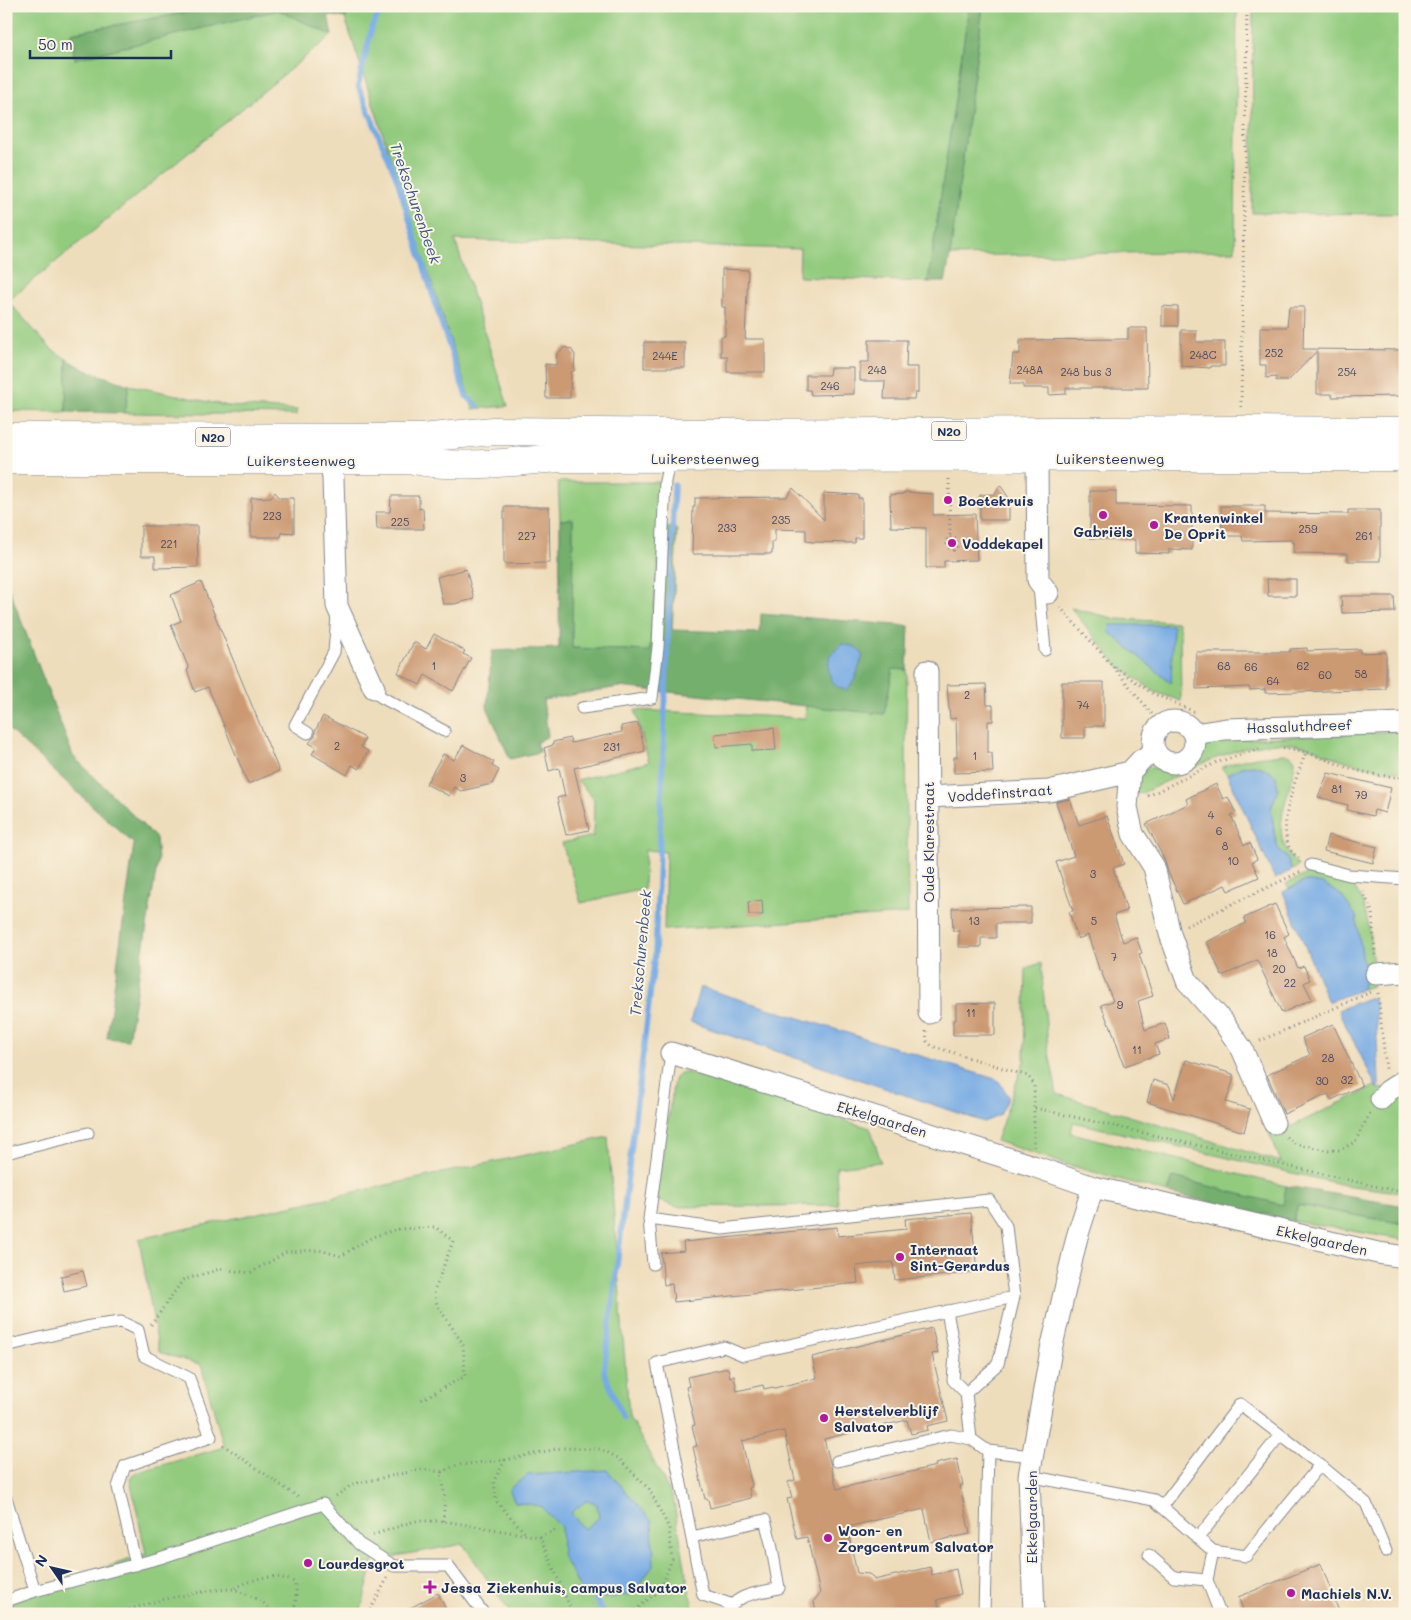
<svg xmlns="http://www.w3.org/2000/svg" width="1411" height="1620" viewBox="0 0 1411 1620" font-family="Mali,sans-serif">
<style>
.green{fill:#92cb7e;stroke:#567d6e}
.forest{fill:#75af6d;stroke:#486f66}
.water{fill:#77abe4;stroke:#496da1;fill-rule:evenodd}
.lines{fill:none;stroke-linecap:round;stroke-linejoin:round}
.stream{stroke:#77abe4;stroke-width:5.5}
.building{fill:#cb9972}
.lane-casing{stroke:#84868c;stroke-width:13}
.street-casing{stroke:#84868c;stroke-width:23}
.primary-casing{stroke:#84868c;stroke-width:29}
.path{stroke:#84868c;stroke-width:3;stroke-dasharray:1 4;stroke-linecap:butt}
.lane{stroke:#fff;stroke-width:11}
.street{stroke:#fff;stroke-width:21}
.primary{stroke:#fff;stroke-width:28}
.poi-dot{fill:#b5179e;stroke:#fcf5e5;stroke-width:2}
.labels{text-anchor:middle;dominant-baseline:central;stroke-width:4;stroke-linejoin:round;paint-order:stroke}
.number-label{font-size:11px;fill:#474a63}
.shield{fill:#fcf5e5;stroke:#5e6a86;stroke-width:1}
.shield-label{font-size:12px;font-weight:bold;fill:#1b2f5e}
.street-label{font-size:14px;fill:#1b2f5e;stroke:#fcf5e5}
.poi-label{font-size:14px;font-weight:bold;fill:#1b2f5e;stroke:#fcf5e5;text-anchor:start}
.water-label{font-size:15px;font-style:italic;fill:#375486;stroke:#fcf5e5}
</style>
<rect width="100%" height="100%" fill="#fcf5e5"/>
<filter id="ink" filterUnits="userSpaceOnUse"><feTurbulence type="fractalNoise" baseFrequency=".02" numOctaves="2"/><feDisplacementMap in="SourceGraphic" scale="10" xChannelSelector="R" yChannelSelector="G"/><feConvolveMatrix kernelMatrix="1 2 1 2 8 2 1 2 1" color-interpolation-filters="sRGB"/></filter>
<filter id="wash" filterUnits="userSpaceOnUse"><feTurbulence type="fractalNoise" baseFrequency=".0096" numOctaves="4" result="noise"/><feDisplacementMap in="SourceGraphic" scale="20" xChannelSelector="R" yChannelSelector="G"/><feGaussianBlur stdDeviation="1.12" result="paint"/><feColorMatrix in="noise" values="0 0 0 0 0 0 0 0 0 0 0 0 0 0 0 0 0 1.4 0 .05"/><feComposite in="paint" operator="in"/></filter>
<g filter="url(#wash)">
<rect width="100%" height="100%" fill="#edb"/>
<path class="green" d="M6,6H223L71,33L75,58L278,10L332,35L8,301L51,349L67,359L66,412L6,411Z
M355,6H969L928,282L799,277L800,249L455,240L508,406L473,409L345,18Z
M983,6H1237L1235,251L950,256Z
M1253,6H1405V214L1252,213Z
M129,385L228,406L297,410V415L125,413Z
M558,482H662L661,526L650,651L571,648L573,520H560Z
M1071,608L1117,619L1178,622L1180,632L1181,701L1155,692L1118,666Z
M893,668L907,670L906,741L908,914L664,930L666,852L645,850L644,889L581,903L562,843L593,836L594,799L577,780L649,762L635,710L805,718L806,706L884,714Z
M1405,731V772C1378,770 1359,766 1334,757C1324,754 1315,748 1305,746C1251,732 1190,771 1142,793L1136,794L1135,782L1147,767C1156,768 1166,772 1175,771C1191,770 1199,747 1215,740Z
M1283,754C1289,754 1293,755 1295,761C1291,798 1264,835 1299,866L1292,870L1288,860L1278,848L1275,838L1271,808L1278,790L1266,769C1252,762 1241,767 1227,774L1221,768C1241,758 1261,756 1283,754Z
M1317,871C1328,874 1345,877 1353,886C1371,906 1371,953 1374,980L1372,986L1362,989L1365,974L1296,885L1289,889L1286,884L1311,872Z
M1041,963L1048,1047L1057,1094L1281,1162L1268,1130L1282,1121L1286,1129L1375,1086L1377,1088L1405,1092V1193L1344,1185L1073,1122L1071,1133L1286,1186L1284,1206L1173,1177L1168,1193L1065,1164L996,1141L1024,1061L1026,968Z
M684,1072L870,1128L881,1162L836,1167L838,1205L678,1207L656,1200L674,1080L678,1074Z
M608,1137L629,1416L673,1498L689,1589L695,1614H511L463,1544L374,1560L360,1614H6V1600L146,1554L130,1479L135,1473L224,1447L201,1365L159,1352L139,1239Z
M1298,1205L1405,1224V1240L1293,1221Z"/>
<path class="forest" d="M223,6H355L345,18L328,15L332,35L278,10L75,59L71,33Z
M969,6H983L950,256L945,282H928Z
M67,359L86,370L129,385L125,413L66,412Z
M573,519L572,648L650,651L661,526L677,529L672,630L760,633L761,614L909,626L907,670L893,669L884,714L619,687L543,700L548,736L536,743L540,752L510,759L487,707L492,651L559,648L560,520Z
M6,581L73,756L156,838L158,860L128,1040L107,1038L134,844L6,727Z
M1173,1177L1283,1205L1286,1186L1405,1206V1224L1298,1205L1293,1221L1168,1193Z"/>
<path class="water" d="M1110,625H1173L1171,683L1109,632Z
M842,644L856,647L863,655L855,679L847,690C830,689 826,669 830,655Z
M1253,765L1266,769L1276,776L1278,789L1271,808L1275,838L1278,848L1288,860L1292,870L1275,879L1227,774L1241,767Z
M1305,881L1323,884L1341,895L1356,916L1365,974L1362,989L1328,1002L1283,892Z
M700,987L998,1080L1009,1097L1000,1115L984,1122L690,1022Z
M1368,998H1373L1375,1002L1379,1080V1087L1377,1088L1338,1010Z
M607,1470L652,1521L654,1565L632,1594L605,1598L582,1592L562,1555L561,1527L540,1506L515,1502L509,1489L528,1475ZM587,1500L597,1504L599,1518L584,1529L571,1513Z"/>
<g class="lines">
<path class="stream" d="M383,6L372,27L358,86L397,179L441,322L466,396L478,406
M623,1418L604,1372L655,954L674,485
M595,1588L594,1595L603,1614"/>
</g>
<g id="blocks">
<path class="building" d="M722,269L748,270L745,339H765V372H727V356H721V336H725V307H722Z
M1162,306L1178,307V326H1162Z
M1289,307H1304L1303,349L1405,350L1404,396L1332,397V394H1317V351L1288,381H1276V377L1266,378V365H1260V327H1287Z
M1128,328H1147L1148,388H1066V394L1049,395V388H1023V384H1010L1013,354H1020V340L1128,339Z
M1181,330H1196V342H1225V366H1210V368L1181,366Z
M869,340H907L906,367H918V393H915L914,399H884L885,381H860V362H869Z
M644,342H685V368H644Z
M565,347L572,350L575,355L574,371L571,372L570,398H546L545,364L556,365L557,354Z
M830,368H854V394L811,395L810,390H806V375H829Z
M1000,485L1009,498V520H980V495L995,494Z
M793,488L824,520V493L858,495V498H862V538H855V543L813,542L806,541V530L775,529V542H772V554H692L693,507H695V498L787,497Z
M1090,491H1116V505L1192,506V550L1169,549V554L1135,553V540L1090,538Z
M275,492L280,498H294V533L282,532L281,537H251V498L271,497Z
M904,492L933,494V515L975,514L977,560L944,561V568H926V528L891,527L890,495L904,494Z
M391,496H419V509L423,508L424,529H377L376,512H390Z
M1221,506H1265V513L1348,514V510H1380V561H1348V554L1294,553V542H1292V540L1243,541L1242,536H1222Z
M504,507H549L550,563L504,564Z
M141,526H197L198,567L155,568V556H141Z
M466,569L474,599L454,604H443L437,577Z
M1267,579H1296V596H1268Z
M201,582L279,771L248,784L208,687L195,692L187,670L189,669L171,625L181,621L171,595Z
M1341,596H1394L1395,612L1342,613Z
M434,634L465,651L463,654L471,658L453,691L425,675L420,685L398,673L414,642L426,649Z
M1307,648V651L1360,649V653L1386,652V689L1265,693V689L1250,690L1249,687L1196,689V652H1290V649Z
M1062,682H1104V726H1085V738H1062Z
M986,684L987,705H993V721H988V753H992L993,772L954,773V757H957L956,718L950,719L947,685Z
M323,716L365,738L361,747L368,751L359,769L352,765L347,775L312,754L316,747L309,743L315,736V731Z
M638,723L645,751L574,768L589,830L566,835L557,798L565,796L559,768L549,771L544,748L553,745V742L570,738L571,743L622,732L621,726Z
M774,728L776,750L752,751V744L716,747L715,734Z
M463,745L494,762L492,766L499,770L492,784L461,791L454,787L449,796L426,784L443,754L454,760Z
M1328,773L1391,788L1385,813L1374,810L1373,816L1347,810L1348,805L1318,797Z
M1216,784L1223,799L1228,797L1236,813L1231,815L1244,845L1250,843L1257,859L1252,862L1259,877L1228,891L1225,885L1183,904L1168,872L1165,861L1146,824L1188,804L1186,799Z
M1070,799L1079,825L1107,816L1124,864L1113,868L1127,911L1114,915L1123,942L1136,937L1142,953L1139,954L1153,996L1138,1001L1145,1030L1165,1023L1170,1039L1155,1044L1159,1054L1124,1066L1110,1024L1109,1025L1101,1005L1113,1001L1101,971L1100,972L1088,935L1078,939L1069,912L1073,911L1056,862L1074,856L1056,802Z
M1328,835L1377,847L1373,863L1324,851Z
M762,900L763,915H749L748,902Z
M1275,904L1289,934L1284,937L1298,968L1304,966L1310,980L1304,983L1312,999L1282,1013L1257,960L1222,976L1207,942L1246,923L1244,918Z
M1031,907V923H996V938H981V947H959V931H953L952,908Z
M995,1003V1035H953V1020H956V1004Z
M1333,1024L1362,1086L1331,1100L1328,1094L1284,1114L1267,1075L1310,1055L1302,1038Z
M1186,1060L1233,1074V1081L1226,1102L1250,1109L1244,1132L1147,1102L1153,1080L1169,1085L1174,1099Z
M971,1213L977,1272L895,1280L893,1262L856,1266L858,1283L674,1302L672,1284L664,1285L661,1253L684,1251L683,1242L837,1227L838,1236L906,1229L905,1219Z
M83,1271L87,1286L64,1291L61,1276Z
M932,1328L938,1353L932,1354L948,1421L927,1426L928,1430L911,1434L907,1420L824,1439L837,1489L936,1466L935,1464L957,1459L963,1485L960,1486L970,1534L931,1542L924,1509L847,1527L857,1573L869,1574L873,1577L874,1580L930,1567L932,1575L956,1569L961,1594L937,1600L939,1607L910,1614H816L814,1601L820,1593L807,1537L797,1539L787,1499L792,1498L788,1482L795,1480L784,1431L742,1441L752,1487L749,1488L751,1498L710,1508L708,1499H705L693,1447L697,1446L692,1426L695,1425L686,1387L689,1386L687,1377L728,1368L730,1377L734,1376L737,1391L763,1385L764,1389L773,1387L774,1388L817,1378L812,1357Z
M1321,1564L1340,1614H1245L1238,1597Z
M438,1593L448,1614H399Z"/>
</g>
</g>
<g filter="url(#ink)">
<use href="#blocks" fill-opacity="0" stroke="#84868c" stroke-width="1"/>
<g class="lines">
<defs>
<path id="lane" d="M1039,587L1045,650
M374,688L381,697L444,731
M582,708L652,698L658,647L665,481L670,458
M308,733L295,725L334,652L337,616
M1311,865L1349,875L1405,879
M6,1153L88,1133
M649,1219L722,1229L989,1200L1006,1226L1014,1297L998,1364L966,1393L971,1439L988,1451L1032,1456
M653,1264L649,1219L671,1053
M947,1311L955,1355L953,1380L966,1393
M6,1346L90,1326L121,1322L138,1330L144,1356L189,1378L211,1437L125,1466L118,1487L136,1565
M837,1461L951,1435L971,1439
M1029,1476L1154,1500L1213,1551L1207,1580L1220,1614
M6,1498L35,1591
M1162,1507L1240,1404L1320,1465L1366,1503L1386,1551
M692,1537L765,1520L771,1543L779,1588C759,1593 735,1593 727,1614
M1198,1538L1280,1435
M1213,1551L1246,1556L1320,1465
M1149,1555L1174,1577L1207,1580
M6,1601L35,1591L160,1558L323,1504L359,1544L394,1566H448L484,1614
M730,1604L703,1595L657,1363L724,1347L743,1355L1014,1297
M984,1614L988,1451"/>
<path id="street" d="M1037,458L1038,580L1048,593
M331,460L333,479L337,606L374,688
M927,671L929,1013
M1153 742a21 21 0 1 1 42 0a21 21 0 1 1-42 0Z
M1194,734L1226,729L1405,723
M1155,752L1141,760L1130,772L1127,807L1133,834L1154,867L1170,934L1187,981L1224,1023L1242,1049L1274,1123
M928,797L1049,791L1130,772
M1376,974L1405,972
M671,1053L1033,1166L1093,1187L1378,1253L1405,1257
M1381,1099L1388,1091L1405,1080
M1034,1614L1029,1476L1051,1350L1077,1237L1093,1187"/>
<path id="primary" d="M6,437L421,438L493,431L693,433L1241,430L1405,431
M6,460H414C461,470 513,461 561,458L1405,457"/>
</defs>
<use href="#lane" class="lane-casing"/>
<use href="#street" class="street-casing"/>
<use href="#primary" class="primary-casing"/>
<path class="path" d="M1241,407L1247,6
M949,479L950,538
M950,537L957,538V546L954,550L947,547V538Z
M1060,607L1111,664L1161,725
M1115,667L1150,692L1197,713
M1283,748L1306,752L1348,768L1377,775L1405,778
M1148,796L1215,763L1259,749
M1299,858C1269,840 1297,777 1306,752
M1363,891L1372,912L1375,955
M1186,926L1300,872
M1378,993L1386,1069
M926,1031L927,1041L932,1046L1028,1076L1034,1084V1147
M1260,1041L1371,992
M1035,1108L1405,1193
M1286,1137L1296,1144L1325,1150H1340L1355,1142L1370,1113
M151,1325L183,1280L220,1269L250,1273L287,1252L319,1250L341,1256L372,1237L397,1229L435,1227L453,1241L434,1292L437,1305L463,1344L465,1376L419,1401
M223,1445L298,1497
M505,1460L494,1481L496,1501L526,1534
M336,1496L353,1484L424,1469L441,1472
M443,1521L445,1498L441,1472L457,1465L505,1460L561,1448L601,1449L618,1458L649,1489L669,1528L672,1559L661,1589L631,1614
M373,1535L415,1521H443L540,1537L573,1614
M540,1537L558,1529
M235,1588C256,1578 271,1572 294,1582C298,1592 296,1603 293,1614
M115,1614L160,1600L212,1590L234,1589L262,1601L273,1614
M368,1614L388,1577"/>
<use href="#lane" class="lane"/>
<use href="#street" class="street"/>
<use href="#primary" class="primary"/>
</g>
</g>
<g class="poi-dot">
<circle cx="948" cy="500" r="5"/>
<circle cx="1103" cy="515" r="5"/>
<circle cx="1154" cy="525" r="5"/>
<circle cx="952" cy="543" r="5"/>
<circle cx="900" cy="1257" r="5"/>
<circle cx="824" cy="1418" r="5"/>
<circle cx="828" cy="1538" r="5"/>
<circle cx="308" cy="1563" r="5"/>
<path d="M427.5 1579.5h5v5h5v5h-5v5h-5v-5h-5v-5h5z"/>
<circle cx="1291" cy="1593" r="5"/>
</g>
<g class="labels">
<g class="number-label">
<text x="1274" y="352">252</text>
<text x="1203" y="354">248C</text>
<text x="665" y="355">244E</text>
<text x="877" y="369">248</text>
<text x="1030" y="369">248A</text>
<text x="1086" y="371">248 bus 3</text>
<text x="1347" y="371">254</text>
<text x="830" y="385">246</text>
<text x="272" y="515">223</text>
<text x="781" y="519">235</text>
<text x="400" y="521">225</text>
<text x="727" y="527">233</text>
<text x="1308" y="528">259</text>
<text x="527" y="535">227</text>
<text x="1364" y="535">261</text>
<text x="169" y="543">221</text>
<text x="434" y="665">1</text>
<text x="1224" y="665">68</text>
<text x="1303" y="665">62</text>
<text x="1251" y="666">66</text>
<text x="1361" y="673">58</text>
<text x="1325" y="674">60</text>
<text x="1273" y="680">64</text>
<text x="967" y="694">2</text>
<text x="1083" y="704">74</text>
<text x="337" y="745">2</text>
<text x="612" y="746">231</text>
<text x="975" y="755">1</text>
<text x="463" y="777">3</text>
<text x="1337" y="788">81</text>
<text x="1361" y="794">79</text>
<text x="1211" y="814">4</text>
<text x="1219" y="830">6</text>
<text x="1225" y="845">8</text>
<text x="1233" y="860">10</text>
<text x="1093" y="873">3</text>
<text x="974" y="920">13</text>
<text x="1094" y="920">5</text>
<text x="1270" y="934">16</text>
<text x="1272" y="952">18</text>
<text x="1114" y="956">7</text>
<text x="1279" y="968">20</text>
<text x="1290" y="982">22</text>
<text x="1120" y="1004">9</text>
<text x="971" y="1012">11</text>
<text x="1137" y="1049">11</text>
<text x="1328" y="1057">28</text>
<text x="1347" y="1079">32</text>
<text x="1322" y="1080">30</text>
</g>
<g class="shield">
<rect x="931.5" y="421.5" width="35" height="19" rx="4"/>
<rect x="195.5" y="427.5" width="35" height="19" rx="4"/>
</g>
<g class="shield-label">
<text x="949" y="431">N20</text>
<text x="213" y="437">N20</text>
</g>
<g class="street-label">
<text x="705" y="458">Luikersteenweg</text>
<text x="1110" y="458">Luikersteenweg</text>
<text x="301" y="460">Luikersteenweg</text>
<text transform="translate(1299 726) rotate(-2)">Hassaluthdreef</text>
<text transform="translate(1000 793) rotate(-4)">Voddefinstraat</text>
<text transform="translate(928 842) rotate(-90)">Oude Klarestraat</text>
<text transform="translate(882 1119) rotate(17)">Ekkelgaarden</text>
<text transform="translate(1322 1240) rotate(13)">Ekkelgaarden</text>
<text transform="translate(1031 1517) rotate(-90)">Ekkelgaarden</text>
</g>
<g class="poi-label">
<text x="958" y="500">Boetekruis</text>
<text x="1164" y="517">Krantenwinkel<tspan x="1164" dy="16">De Oprit</tspan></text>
<text x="1103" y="531" text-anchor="middle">Gabriëls</text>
<text x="962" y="543">Voddekapel</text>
<text x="910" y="1249">Internaat<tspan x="910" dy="16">Sint-Gerardus</tspan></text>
<text x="834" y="1410">Herstelverblijf<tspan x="834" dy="16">Salvator</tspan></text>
<text x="838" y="1530">Woon- en<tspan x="838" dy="16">Zorgcentrum Salvator</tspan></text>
<text x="318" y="1563">Lourdesgrot</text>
<text x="441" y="1587">Jessa Ziekenhuis, campus Salvator</text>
<text x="1301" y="1593">Machiels N.V.</text>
</g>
<g class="water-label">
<text transform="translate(416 203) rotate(71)">Trekschurenbeek</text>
<text transform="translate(640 953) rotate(-85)">Trekschurenbeek</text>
</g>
</g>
<rect width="1411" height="1620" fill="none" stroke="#fcf5e5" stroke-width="25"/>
<g transform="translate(52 1568) rotate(304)" stroke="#fcf5e5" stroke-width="4" paint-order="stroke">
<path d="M0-4L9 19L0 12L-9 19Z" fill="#1b2f5e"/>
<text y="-8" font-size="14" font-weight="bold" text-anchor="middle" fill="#1b2f5e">N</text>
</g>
<path d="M30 50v8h141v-8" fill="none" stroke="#1b2f5e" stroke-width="2.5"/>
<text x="38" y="50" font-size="15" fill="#1b2f5e" stroke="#fcf5e5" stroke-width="4" paint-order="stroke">50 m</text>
</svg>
